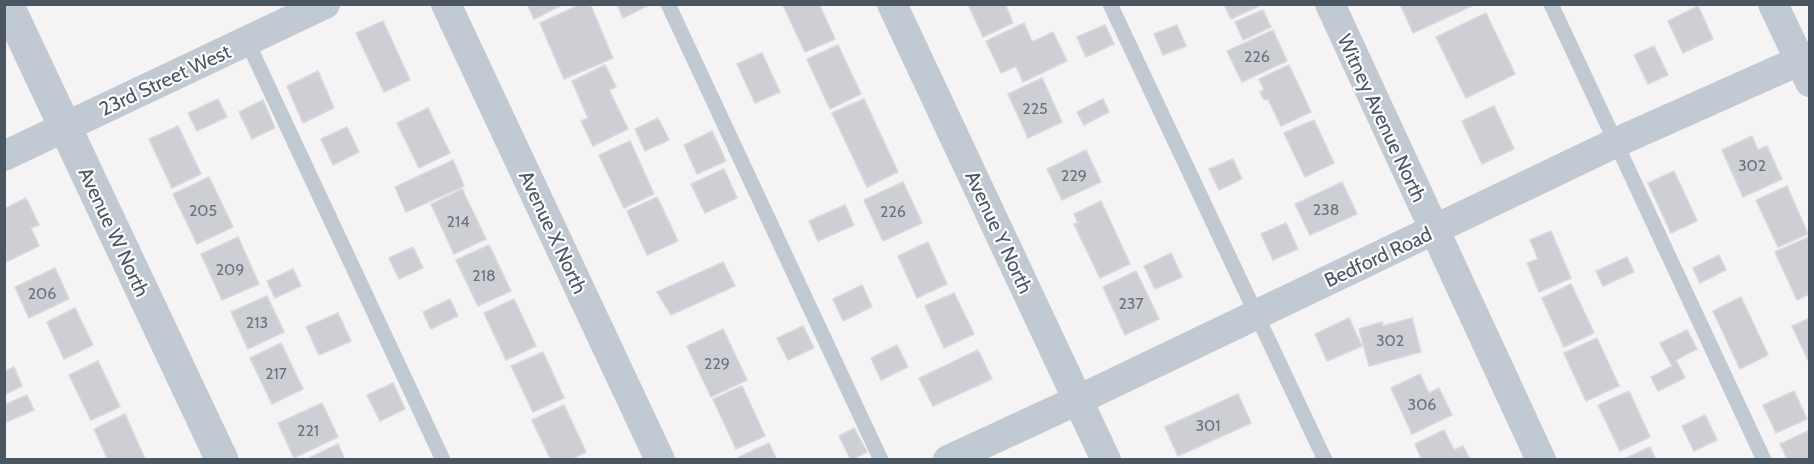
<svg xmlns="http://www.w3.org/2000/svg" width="1814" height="464" viewBox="0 0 1814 464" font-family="Cabin,sans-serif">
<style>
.building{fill:#cdcfd5;stroke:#d7d9de;stroke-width:1.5}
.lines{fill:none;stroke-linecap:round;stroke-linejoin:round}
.service{stroke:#c1cad2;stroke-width:15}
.minor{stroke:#c1cad2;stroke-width:30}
.tertiary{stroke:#c1cad2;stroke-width:33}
.labels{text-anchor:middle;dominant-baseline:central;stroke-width:4.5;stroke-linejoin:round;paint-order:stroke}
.number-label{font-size:16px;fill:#6b747e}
.street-label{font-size:20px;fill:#4a5661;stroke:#fff}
</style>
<rect width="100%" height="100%" fill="#f5f3f3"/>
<path class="building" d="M527,4H564L534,19Z
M581,4H590L613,58L564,79L540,23Z
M617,4H651L623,18Z
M819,4L835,39L805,52L783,5Z
M968,4H1005L1013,23L983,37Z
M1224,4H1261V5L1231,19Z
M1403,4H1476L1413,33L1401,6Z
M1698,6L1713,39L1683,53L1668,21Z
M1263,10L1271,27L1243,40L1235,22Z
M1486,13L1515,74L1466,98L1436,37Z
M383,21L410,80L384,92L356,33Z
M1024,23L1032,42L1053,32L1067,61L1023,82L1016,66L1001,73L986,41Z
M1105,25L1114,44L1086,57L1077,37Z
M1177,25L1186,46L1163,55L1154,34Z
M1273,30L1287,61L1242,82L1227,51Z
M838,45L861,94L830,109L807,59Z
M1654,46L1668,75L1648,84L1634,55Z
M762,53L780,92L755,103L737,64Z
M605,65L616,87L609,90L628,129L593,146L581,121L588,118L572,81Z
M1289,65L1311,112L1281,126L1268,99L1264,100L1260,92L1264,90L1259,79Z
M318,71L334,108L303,123L287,86Z
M1042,78L1062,122L1028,138L1008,94Z
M218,99L227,117L197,131L188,113Z
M864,99L898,172L867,187L832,113Z
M1103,99L1109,112L1084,125L1077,112Z
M263,100L275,128L252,139L239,112Z
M1494,106L1514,149L1482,164L1462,121Z
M428,108L450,153L419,168L397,123Z
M658,118L669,140L645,151L635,129Z
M1314,120L1334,163L1305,177L1284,133Z
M178,126L201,174L172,188L149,139Z
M347,127L359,152L333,165L321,139Z
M712,131L726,161L697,174L684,145Z
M1752,136L1758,150L1767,146L1782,179L1743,197L1722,150Z
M630,141L654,194L624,208L599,155Z
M1086,150L1101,182L1062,200L1047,169Z
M1233,159L1242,179L1219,190L1209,169Z
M453,160L464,186L406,212L395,187Z
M724,169L737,198L705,213L691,184Z
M1674,171L1697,221L1671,233L1648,183Z
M209,177L233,227L197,244L173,194Z
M903,182L922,223L883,241L864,200Z
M1342,182L1357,214L1310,235L1295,204Z
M1787,186L1808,234L1778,247L1756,200Z
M462,189L486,239L454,254L431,204Z
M657,197L678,241L647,255L627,211Z
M26,198L39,225L31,228L39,246L6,262L4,209Z
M1101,201L1130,264L1100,278L1074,224L1078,223L1074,214Z
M845,205L854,225L818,241L809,221Z
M1286,223L1298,249L1273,260L1261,234Z
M1551,231L1571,278L1539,292L1527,263L1538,259L1530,240Z
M238,237L259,284L222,300L201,254Z
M1809,237L1810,294L1797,300L1775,252Z
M928,242L947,284L917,298L898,256Z
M489,245L511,291L478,306L456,260Z
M413,247L423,268L399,279L389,258Z
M1171,253L1182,277L1155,289L1144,266Z
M1719,255L1726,270L1700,283L1693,268Z
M1627,257L1634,272L1603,286L1596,271Z
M723,262L735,286L671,315L657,292Z
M55,268L69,299L29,318L15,287Z
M293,269L301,286L275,298L267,281Z
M1136,271L1159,319L1125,335L1103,287Z
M1571,284L1594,333L1564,347L1542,298Z
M862,285L872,307L843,321L833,299Z
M954,293L974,334L944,348L925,306Z
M267,296L284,332L248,349L231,312Z
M1741,297L1768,355L1740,369L1713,311Z
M450,299L458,316L431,329L423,312Z
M514,299L536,346L506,360L484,313Z
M75,308L93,345L64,359L47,322Z
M338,313L351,341L319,355L306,327Z
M1349,318L1362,346L1327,361L1315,334Z
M1412,318L1421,352L1369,366L1359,329L1382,322L1383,326Z
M1810,318V362H1809L1792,326Z
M803,326L814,348L788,360L777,338Z
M723,329L747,380L711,397L687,346Z
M1687,330L1697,349L1676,360L1685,378L1658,391L1651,377L1672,366L1660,343Z
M1597,338L1619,386L1586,401L1564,353Z
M281,343L303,389L272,404L250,358Z
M897,345L908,367L881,380L871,358Z
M978,350L992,379L933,406L919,378Z
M543,352L564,398L533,412L511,366Z
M98,361L120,407L91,420L69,375Z
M14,367L22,386L4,395V372Z
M1420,374L1429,393L1439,388L1452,415L1412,434L1391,388Z
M393,383L405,409L380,421L367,395Z
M742,386L765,436L736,449L713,399Z
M1629,391L1650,437L1620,451L1598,405Z
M1794,391L1807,419L1776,433L1763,405Z
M1238,394L1251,423L1178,456L1165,427Z
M27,395L34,410L7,422L4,405Z
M322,403L338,437L294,458L278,423Z
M564,405L586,452L570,460H551L532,420Z
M125,414L145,459L143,460H108L94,429Z
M1705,415L1717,440L1694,451L1682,426Z
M854,428L867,452L851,460L839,436Z
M1444,430L1454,450L1463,446L1470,460H1422L1415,444Z
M1810,430V460H1788L1780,444Z
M769,443L777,460H740L739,457Z
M338,444L345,460H305Z
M1650,447L1656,460H1622Z"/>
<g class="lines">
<path class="service" d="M668,4L881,460
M1110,4L1325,460
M1551,4L1764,460
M247,41L443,460"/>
<path class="minor" d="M446,4L660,460
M892,4L1106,460
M1330,4L1541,460
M1773,4L1810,82
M4,156L325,4
M948,460L1078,400L1615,143L1810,56"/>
<path class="tertiary" d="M7,4L222,460"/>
</g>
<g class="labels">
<g class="number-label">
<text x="1257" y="56">226</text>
<text x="1035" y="108">225</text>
<text x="1752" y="165">302</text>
<text x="1074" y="175">229</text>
<text x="1326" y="209">238</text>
<text x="203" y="210">205</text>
<text x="893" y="211">226</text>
<text x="458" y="221">214</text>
<text x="230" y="269">209</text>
<text x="484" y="275">218</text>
<text x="42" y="293">206</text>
<text x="1131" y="303">237</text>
<text x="257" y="322">213</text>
<text x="1390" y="340">302</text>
<text x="717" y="363">229</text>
<text x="276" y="373">217</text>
<text x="1422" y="404">306</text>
<text x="1208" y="425">301</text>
<text x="308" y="430">221</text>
</g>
<g class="street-label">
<text transform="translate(165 80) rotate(-25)">23rd Street West</text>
<text transform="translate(1382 118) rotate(65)">Witney Avenue North</text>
<text transform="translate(114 232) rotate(65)">Avenue W North</text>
<text transform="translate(553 232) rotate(65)">Avenue X North</text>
<text transform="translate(999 232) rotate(65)">Avenue Y North</text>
<text transform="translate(1378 257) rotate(-25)">Bedford Road</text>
</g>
</g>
<rect width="1814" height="464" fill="none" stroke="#4a5661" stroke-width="12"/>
</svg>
